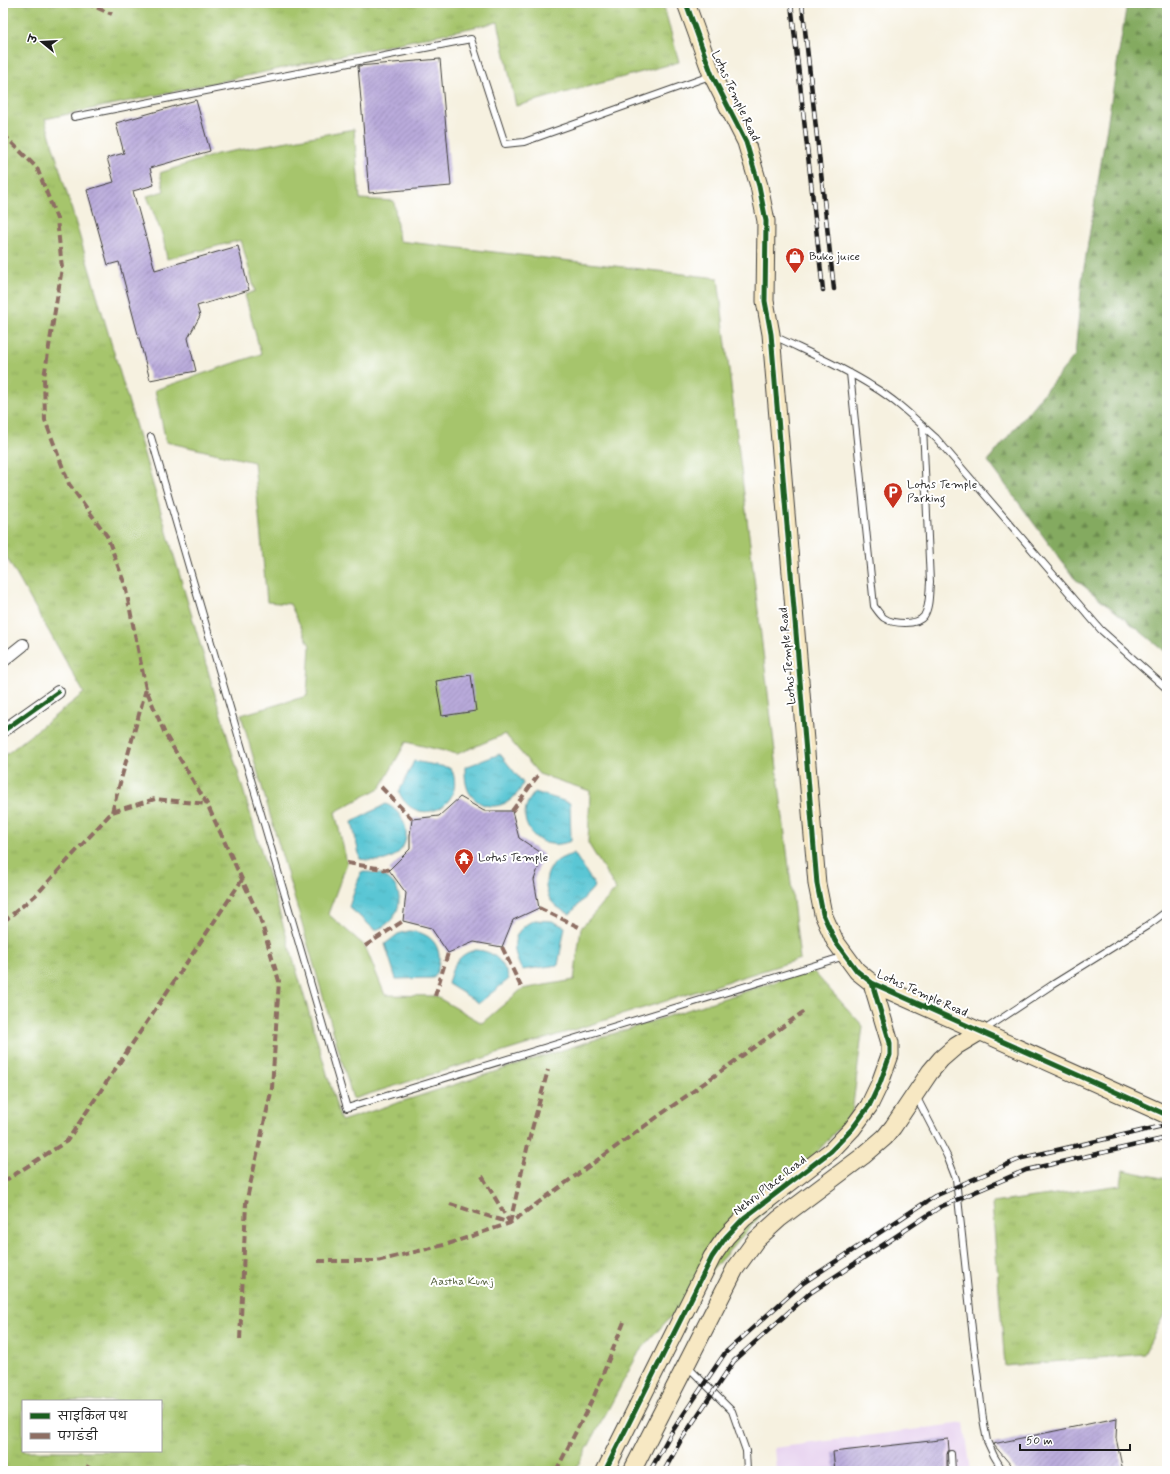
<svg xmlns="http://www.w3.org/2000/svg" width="1170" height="1474" viewBox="0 0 1170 1474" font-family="Mynerve,'Playpen Sans Deva',sans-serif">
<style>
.built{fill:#e7d2ef}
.green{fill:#a6c56c;stroke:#617044;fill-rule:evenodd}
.forest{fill:url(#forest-firs);stroke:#50633e}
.park{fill:url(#park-tufts);stroke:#617044;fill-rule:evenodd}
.water{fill:url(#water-ripples);stroke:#3b7178}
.building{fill:url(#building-hatch)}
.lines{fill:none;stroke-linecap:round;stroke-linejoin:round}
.lane-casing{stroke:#3d3c39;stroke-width:8}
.street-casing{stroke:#3d3c39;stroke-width:14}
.secondary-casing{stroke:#3d3c39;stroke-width:19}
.lane{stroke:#fff;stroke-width:6}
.street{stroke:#fff;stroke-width:12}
.secondary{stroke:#f7e8c3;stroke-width:17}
.rail-casing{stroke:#1c1c1c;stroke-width:4.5}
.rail{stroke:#fff;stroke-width:3;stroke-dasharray:9;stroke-linecap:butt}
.quiet{stroke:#8d6e63;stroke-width:4;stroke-dasharray:8 4;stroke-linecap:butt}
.cycleway-casing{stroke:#fff;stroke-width:8}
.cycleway{stroke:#1b5e20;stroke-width:5}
.labels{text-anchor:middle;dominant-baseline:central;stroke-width:4;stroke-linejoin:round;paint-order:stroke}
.street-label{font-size:12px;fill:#1c1c1c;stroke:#fff}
.poi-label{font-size:12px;fill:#1c1c1c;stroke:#fff;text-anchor:start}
.park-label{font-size:12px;fill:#53603c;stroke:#fff}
</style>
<defs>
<pattern id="forest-firs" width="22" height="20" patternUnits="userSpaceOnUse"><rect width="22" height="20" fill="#84aa60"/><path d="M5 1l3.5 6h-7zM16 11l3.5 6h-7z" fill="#6b8a4e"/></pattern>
<pattern id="park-tufts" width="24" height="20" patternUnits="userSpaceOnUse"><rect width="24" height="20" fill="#a6c56c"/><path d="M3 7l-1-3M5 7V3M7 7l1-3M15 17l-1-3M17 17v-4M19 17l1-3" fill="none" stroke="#8ea95d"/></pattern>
<pattern id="water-ripples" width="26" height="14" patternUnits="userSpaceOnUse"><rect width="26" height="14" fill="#5ac6d4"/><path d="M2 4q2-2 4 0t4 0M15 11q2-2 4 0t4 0" fill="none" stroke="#4eaab5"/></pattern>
<pattern id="building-hatch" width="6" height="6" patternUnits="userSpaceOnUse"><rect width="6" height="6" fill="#baabdc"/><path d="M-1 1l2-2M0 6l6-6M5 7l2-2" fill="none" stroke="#968ab2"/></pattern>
</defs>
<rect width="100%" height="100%" fill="#fff"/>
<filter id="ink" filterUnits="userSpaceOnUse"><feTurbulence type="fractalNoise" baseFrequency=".025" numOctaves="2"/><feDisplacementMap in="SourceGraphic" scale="8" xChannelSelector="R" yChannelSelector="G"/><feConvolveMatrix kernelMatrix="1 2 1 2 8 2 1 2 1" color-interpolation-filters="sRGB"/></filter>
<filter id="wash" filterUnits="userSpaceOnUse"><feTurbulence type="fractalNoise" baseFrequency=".012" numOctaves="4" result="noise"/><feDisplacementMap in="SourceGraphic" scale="16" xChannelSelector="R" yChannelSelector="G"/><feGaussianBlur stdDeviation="0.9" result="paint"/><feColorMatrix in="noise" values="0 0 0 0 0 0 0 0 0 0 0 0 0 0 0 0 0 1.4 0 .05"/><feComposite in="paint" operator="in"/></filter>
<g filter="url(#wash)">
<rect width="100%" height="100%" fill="#f6f1e0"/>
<path class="built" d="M964,1423L971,1471H776L774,1448Z"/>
<path class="green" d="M354,129L360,199L394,201L399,241L718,278L800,959L353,1099L241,715L307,696L310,646L290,604L267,602L254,462L166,442L155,390L261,354L245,295L255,291L241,240L167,259L163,237L147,196L164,191L160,173L217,154ZM505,734L539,774L590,791L588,843L616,889L581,928L574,980L522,989L482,1023L435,996L385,995L365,946L328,914L347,863L335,812L381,787L406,742L457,754Z"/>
<path class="forest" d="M1127,3H1167V653L1074,578L988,461L1075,355L1082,280Z"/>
<path class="park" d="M3,3H663L679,62L516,106L498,22L45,119L341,1121L812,970L863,1026L852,1113L639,1352L575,1471H3V757L84,693L3,551ZM23,1401H161V1451H23Z
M1123,1170L1167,1179V1309L1144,1354L1005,1366L992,1203L1121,1185Z"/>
<path class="water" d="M500,754L523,783C515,807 483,816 469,792C465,784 465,776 465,767Z
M414,761L451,768C469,806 415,831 399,792Z
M535,792L570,803L571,841C565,843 559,845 552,844C535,843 521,825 526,808C527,802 531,797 535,792Z
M386,804C412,816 414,852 385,860C377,862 368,860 360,859L352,822Z
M574,853L595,886L570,914C565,912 560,909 556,906C542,894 543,872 557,861C562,857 569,856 574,853Z
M361,872C367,872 374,872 380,874C409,885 403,922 375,930L349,907Z
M535,920L552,921L565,927L558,965L522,970C511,950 510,930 535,920Z
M409,931C437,932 446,955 434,978L396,979L385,944L398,934Z
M476,950C495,951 503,962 509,979L479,1003L448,984C452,967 457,954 476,950Z"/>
<g id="blocks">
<path class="building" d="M440,59L451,186L369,193L358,66Z
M196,100L210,151L150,168L154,185L133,191L155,270L238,246L249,290L197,306L200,316L188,338L196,371L150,380L119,262L108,265L87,190L114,182L107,158L124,153L116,123Z
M471,675L476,711L442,716L436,681Z
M460,797L484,811H512L519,838L543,854L534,880L539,908L513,920L502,947L474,942L448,953L431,928L403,921L406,893L389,870L410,849V835L412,819L439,816Z
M1117,1418L1116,1438L1123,1471H1016L993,1444Z
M948,1439L949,1450L947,1454V1471H835L833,1452Z"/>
</g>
</g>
<g filter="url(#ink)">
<use href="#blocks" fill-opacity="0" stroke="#3d3c39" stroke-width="1"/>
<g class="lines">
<defs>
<path id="lane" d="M74,117L471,39L505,144L524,142L710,76
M774,336C807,352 841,366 872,386C896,400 916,420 936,438L1101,630L1167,689
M850,373L874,606C877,610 880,615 884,618C893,624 917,626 924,616C930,607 929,592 930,582L923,426
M151,437L347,1108L845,956
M984,1030L1052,985L1147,926L1167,911
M916,1096L947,1156L956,1179L973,1338L983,1419L987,1441L994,1456L1003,1471
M687,1366L732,1411L746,1451L747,1471
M951,1454L952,1471"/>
<path id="street" d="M3,661L23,645
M3,731L58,692"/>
<path id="secondary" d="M686,3L712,75L746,142L759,186L766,221L765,301L771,334L817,884L823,914L835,941L857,971L872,983L1167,1115
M605,1471L712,1257L726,1237L744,1218L831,1151L852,1129L869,1106L880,1083L890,1055V1043L872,983
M632,1471L735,1269L756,1240L779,1219L863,1156L885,1137L893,1127L930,1072L941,1059L956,1046L981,1031"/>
</defs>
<use href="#lane" class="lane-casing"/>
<use href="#street" class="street-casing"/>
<use href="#secondary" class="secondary-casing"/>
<use href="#lane" class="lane"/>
<use href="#street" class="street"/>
<use href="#secondary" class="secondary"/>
<defs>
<path id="rail" d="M791,3L823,290
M802,3L834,289
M650,1471L671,1433L725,1353L803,1283L935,1196L1022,1158L1167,1125
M664,1471L681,1440L734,1361L810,1293L877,1249L940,1207L1026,1170L1167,1138"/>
</defs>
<use href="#rail" class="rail-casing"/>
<use href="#rail" class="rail"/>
<path class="quiet" d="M86,3L112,14
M3,134L37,168L57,219L62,268L44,377L45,420L69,484L107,536L125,585L146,689L165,734L207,804L260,918L279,981L272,1088L246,1203L240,1341
M381,787L412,819
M512,811L539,774
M112,812L146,689
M347,863L389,870
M539,908L581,928
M3,922L37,894L112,812L155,799L207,804
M365,946L403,921
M502,947L522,989
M435,996L448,953
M482,1176L510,1223
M3,1182L67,1141L242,880
M450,1204L510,1223
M510,1223L529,1140L548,1070
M318,1261H377L448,1244L510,1223L803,1012
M86,1466L95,1471
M556,1471L594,1396L624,1322"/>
<defs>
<path id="cycleway" d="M686,3L712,75L746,142L759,186L766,221L765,301L771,334L817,884L823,914L835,941L857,971L872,983L1167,1115
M3,731L58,692
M605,1471L712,1257L726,1237L744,1218L831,1151L852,1129L869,1106L880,1083L890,1055V1043L872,983"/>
</defs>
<use href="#cycleway" class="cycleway-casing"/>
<use href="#cycleway" class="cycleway"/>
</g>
</g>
<defs>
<symbol id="shop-pin" viewBox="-11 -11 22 30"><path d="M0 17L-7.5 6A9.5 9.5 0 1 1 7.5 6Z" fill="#c8321e" stroke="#fff"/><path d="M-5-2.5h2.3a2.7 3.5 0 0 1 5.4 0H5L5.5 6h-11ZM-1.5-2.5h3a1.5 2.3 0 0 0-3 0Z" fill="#fff"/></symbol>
<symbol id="parking-pin" viewBox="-11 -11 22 30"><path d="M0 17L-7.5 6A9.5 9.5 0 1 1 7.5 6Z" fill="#c8321e" stroke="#fff"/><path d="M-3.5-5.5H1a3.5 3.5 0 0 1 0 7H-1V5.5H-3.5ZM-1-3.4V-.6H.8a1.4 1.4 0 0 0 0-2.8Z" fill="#fff"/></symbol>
<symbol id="temple-pin" viewBox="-11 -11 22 30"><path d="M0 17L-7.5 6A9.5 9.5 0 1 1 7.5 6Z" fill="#c8321e" stroke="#fff"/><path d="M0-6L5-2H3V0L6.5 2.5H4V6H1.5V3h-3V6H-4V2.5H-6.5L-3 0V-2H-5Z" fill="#fff"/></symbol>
</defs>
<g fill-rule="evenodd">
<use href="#shop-pin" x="784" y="246" width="22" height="30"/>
<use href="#parking-pin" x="882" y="481" width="22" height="30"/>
<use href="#temple-pin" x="453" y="847" width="22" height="30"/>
</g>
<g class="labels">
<g class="street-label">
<text transform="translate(735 96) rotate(65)">Lotus Temple Road</text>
<text transform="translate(788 656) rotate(-95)">Lotus Temple Road</text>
<text transform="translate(922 994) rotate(24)">Lotus Temple Road</text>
<text transform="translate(770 1186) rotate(-38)">Nehru Place Road</text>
</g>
<g class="poi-label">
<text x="809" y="257">Buko juice</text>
<text x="907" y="485">Lotus Temple<tspan x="907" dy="14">Parking</tspan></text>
<text x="478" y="858">Lotus Temple</text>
</g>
<g class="park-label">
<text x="462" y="1282">Aastha Kunj</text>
</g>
</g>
<rect width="1170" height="1474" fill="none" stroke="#fff" stroke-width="16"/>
<rect x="22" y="1400" width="140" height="52" fill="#ffffff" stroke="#a4a4a4"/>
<rect x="30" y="1413" width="20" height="6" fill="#1b5e20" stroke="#a4a4a4"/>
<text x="58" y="1420" font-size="12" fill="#1c1c1c">साइकिल पथ</text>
<rect x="30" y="1433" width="20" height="6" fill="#8d6e63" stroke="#a4a4a4"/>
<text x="58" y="1440" font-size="12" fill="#1c1c1c">पगडंडी</text>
<g transform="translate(42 42) rotate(288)" stroke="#ffffff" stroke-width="3" paint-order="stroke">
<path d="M0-3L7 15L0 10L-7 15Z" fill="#1c1c1c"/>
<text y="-6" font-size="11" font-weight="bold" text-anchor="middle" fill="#1c1c1c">उ</text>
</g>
<path d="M1020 1444v6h110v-6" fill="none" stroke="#1c1c1c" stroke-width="2"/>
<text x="1026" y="1444" font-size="12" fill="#1c1c1c" stroke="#ffffff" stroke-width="3" paint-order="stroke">50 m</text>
</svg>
